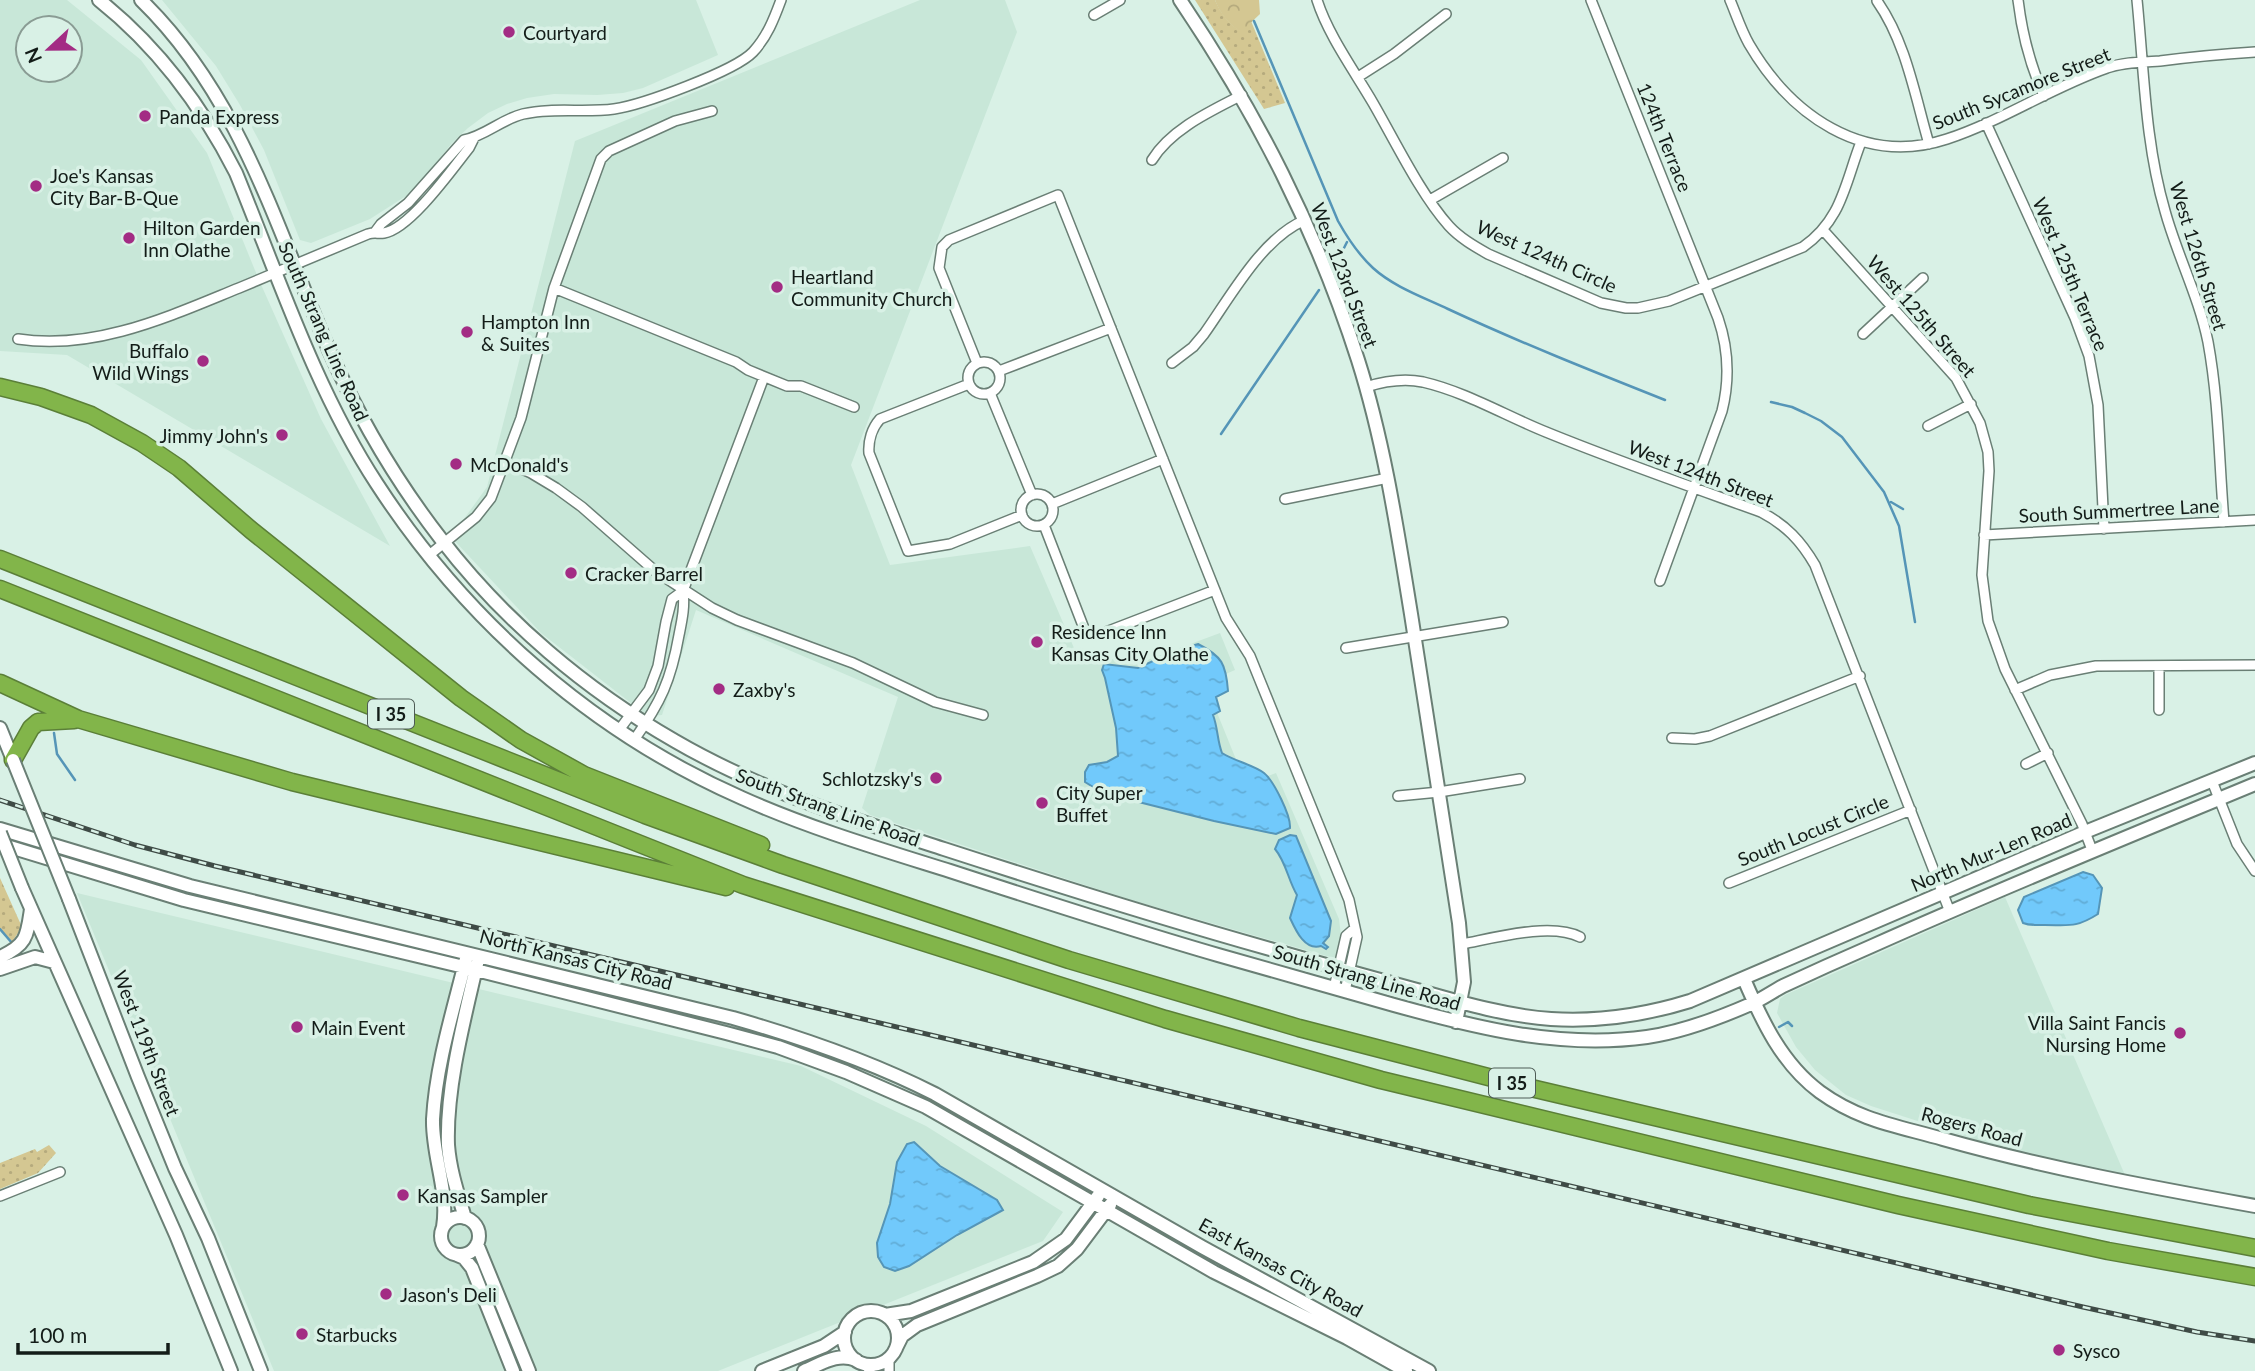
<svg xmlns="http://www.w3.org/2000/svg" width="2255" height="1371" viewBox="0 0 2255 1371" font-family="Lato,sans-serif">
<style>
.built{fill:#c8e7d8;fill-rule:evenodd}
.grass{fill:url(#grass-dots)}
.forest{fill:url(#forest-crowns)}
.water{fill:url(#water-ripples);stroke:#5595b7;stroke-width:2}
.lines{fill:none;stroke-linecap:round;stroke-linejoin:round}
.stream{stroke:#5595b7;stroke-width:2.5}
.street-casing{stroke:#6a7f75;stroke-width:12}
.secondary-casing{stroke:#6a7f75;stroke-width:16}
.highway-casing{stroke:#5b7f38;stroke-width:19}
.street{stroke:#fff;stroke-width:9}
.secondary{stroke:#fff;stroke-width:12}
.highway{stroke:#82b54a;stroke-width:16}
.rail-casing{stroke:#3f4b46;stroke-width:5}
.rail{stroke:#d9f1e6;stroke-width:2.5;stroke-dasharray:8;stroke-linecap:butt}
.secondary-bridge-casing{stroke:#6a7f75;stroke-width:16;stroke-linecap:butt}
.secondary-bridge{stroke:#fff;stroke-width:12}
.poi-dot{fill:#a32c84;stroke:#d9f1e6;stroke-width:2.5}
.labels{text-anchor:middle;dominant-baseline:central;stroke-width:7;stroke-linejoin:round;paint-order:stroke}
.shield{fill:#d9f1e6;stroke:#4e5c56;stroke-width:2}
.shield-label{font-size:18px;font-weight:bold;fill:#131c18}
.poi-label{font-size:19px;fill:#131c18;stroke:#d9f1e6;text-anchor:start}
.street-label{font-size:19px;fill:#131c18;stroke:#d9f1e6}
</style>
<defs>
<pattern id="grass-dots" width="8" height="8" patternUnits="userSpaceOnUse" patternTransform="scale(1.75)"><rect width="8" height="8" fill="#d4c792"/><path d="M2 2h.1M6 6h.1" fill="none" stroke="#b5aa7d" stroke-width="1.8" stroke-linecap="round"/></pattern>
<pattern id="forest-crowns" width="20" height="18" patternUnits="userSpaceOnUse" patternTransform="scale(1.75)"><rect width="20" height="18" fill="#d4c792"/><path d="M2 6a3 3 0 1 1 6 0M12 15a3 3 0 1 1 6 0" fill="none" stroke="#b5aa7d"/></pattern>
<pattern id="water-ripples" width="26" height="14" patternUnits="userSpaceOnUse" patternTransform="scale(1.75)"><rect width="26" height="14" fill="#71c9fb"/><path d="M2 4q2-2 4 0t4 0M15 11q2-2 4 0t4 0" fill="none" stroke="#61acd6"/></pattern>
</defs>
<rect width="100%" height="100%" fill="#d9f1e6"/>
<path class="built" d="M0,0H67L141,60L207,153L259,280L321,419L390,546L67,355L0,351ZM28,28H70V70H28Z
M162,0H696L718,55L643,88L623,93L597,95L554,94L527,98L507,104L488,113L468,128L452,143L421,182L406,196L370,219L311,243L300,240L264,150L240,105L216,66Z
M920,0H1005L1017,32L851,465L890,565L1030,546L1074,648L1134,665L1220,633L1235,670L1205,683L1246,784L1276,773L1339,919L1344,961L1131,900L870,815L862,808L898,697L696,610L662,715L650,716L636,707L541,633L451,537L487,487L575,141Z
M77,893L801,1066L926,1126L1063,1212L1043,1241L718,1371H274Z
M2005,897L2125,1175L2017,1153L1871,1106L1846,1095L1815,1070L1796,1047L1777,1013L1780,999L1785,995Z"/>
<path class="grass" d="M1195,0H1215C1220,12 1229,25 1241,31L1251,21L1285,103L1264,109Z
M0,878L22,927L12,942L0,928Z
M49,1145L56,1153L38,1173L0,1189V1163L35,1149L37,1152Z"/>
<path class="forest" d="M1215,0H1259L1260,14L1241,32C1229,25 1219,12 1215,0Z"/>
<path class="water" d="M1198,644C1222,656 1226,664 1228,691L1216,697L1220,711L1213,715C1218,728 1217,740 1222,753C1234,761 1254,765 1264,773C1274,781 1291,816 1290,828L1276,834L1214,821L1103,793L1085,782V772L1089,765L1107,762L1118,756L1116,728L1105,678L1102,670L1104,664L1138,668L1177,650Z
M1290,835L1296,836L1331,921L1329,936L1323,943L1328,947L1326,949L1321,946C1305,951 1296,931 1290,918L1297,895C1288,880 1286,862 1275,849L1279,840Z
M2083,872L2093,875L2102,888L2098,914C2076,928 2069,925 2045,925C2037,925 2031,926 2023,923L2018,910L2024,897Z
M914,1142L940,1166L997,1200L1003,1210L957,1235L909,1266L895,1271L884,1267L878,1257L877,1243L890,1204L897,1162L907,1144Z"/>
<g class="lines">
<path class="stream" d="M1254,21L1338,221C1348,239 1358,254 1373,268C1394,287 1423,297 1448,309C1519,342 1592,371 1665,400
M1339,258L1347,242
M1771,402L1792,407L1805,413L1821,421L1842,437L1884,492L1899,526L1915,622
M1221,434L1319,290
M1891,502L1903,509
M54,733L57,754L75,780
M0,929L12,943
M1779,1027L1788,1022L1792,1026"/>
<defs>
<path id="street" d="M1317,0C1328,35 1355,72 1373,103C1395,141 1421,195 1449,226C1460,238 1474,246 1488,254L1601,303L1626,308H1638L1669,301L1803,247C1842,220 1845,183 1861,142
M1591,0L1718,318C1729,350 1730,379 1722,411L1660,581
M1730,0C1736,14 1741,30 1749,44C1790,114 1862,167 1947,139C2002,121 2052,87 2107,68C2123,62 2143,62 2160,61C2191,57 2223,54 2255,52
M2018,0C2022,33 2030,65 2044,96
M2137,0C2144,70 2145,143 2165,211C2177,255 2199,297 2208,342C2219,402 2219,462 2224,522
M1877,1C1906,42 1915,96 1929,144
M1094,15L1120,0
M1358,77L1394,54L1446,14
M1986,123L2075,318L2089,356L2098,405L2104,529
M1152,160C1171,129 1211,111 1242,95
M1430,200L1503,158
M1823,230L1956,378L1980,423L1988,452L1989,471L1982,575L1988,621L2005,669L2082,824L2092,850
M375,232L381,224L408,203L464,140C485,136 502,119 523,114C553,107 584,113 614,109C642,105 735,71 753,52C767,37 774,19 781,0
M554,288L736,362L748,370L787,386H801L854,407
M1863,334L1923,278
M18,339C95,351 170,316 239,288C282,270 325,252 368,234C375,232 378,234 384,233C410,229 453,168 469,148L474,138
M968 378a16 16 0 1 1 32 0a16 16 0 1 1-32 0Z
M977,363L939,268L942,247L949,240L1058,195L1226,618L1250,656L1349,900L1357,937L1345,991
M1172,363L1193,347L1204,334C1231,296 1262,238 1305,220
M999,371L1111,328
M969,384L880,419C872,428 868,441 869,453L908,551L950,544L1022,515
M1366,387C1385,381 1403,378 1423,382C1466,392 1506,416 1546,432C1617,461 1689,486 1761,512C1786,525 1801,541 1815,565L1950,912
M990,393L1032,495
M1928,426L1971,404
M504,461L531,473L556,488L582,507L655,571L712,608L737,620L853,663L935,702L983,715
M1021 510a16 16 0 1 1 32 0a16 16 0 1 1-32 0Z
M1285,499L1388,478
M1052,504L1163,459
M1044,525L1085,631L1091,635H1098L1215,590
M1984,535L2255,520
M428,556L476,517L491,498L521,418L554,288L601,159L609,151L675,121L712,111
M1346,648L1503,622
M2159,667V710
M2015,690L2050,675L2096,666L2255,665
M619,730L649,690L658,666L666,622L672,599L683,591
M1672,738L1695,739L1710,736L1860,676
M634,740C661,702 671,680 679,635C682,620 685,607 683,591L764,377
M2026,764L2048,753
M2212,781L2237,844L2255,871
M1398,796L1439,792L1520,779
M1729,883L1911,810
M1462,944C1494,938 1551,922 1580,937
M1334,988L1346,936L1354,929
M0,1196L60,1172
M865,1364L870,1371
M889,1371V1358"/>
<path id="secondary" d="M99,0C158,47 202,106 236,173C278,276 316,391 377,484C466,621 592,732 742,798C809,828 880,849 950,871C1039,900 1128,929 1218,955C1277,972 1335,988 1394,1005C1477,1028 1560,1049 1647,1037C1682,1032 1719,1018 1751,1004C1762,999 1772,992 1783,986C1813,972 1842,959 1872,946C1999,889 2127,837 2255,784
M141,0C240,96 276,227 329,350C359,418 396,481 441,539C504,621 586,690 675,741C759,790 852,819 944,849C1052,884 1160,918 1270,949C1321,964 1373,978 1424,992C1466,1004 1508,1016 1551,1019C1598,1022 1645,1015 1690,1001L2085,832L2255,763
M1180,0C1257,114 1316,229 1358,360C1384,442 1397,528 1411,614C1427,717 1443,820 1459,923L1464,982L1456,1022
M0,728L13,760
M0,829L190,886L733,1018C803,1038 870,1061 935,1094L1202,1247L1429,1371
M0,844L184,900L464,967L726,1033L778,1047L846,1072L926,1107L1214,1272L1347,1338L1406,1371
M22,888L176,1235L231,1371
M69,899L138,1077L175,1168L208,1238L261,1371
M0,957C27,945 27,936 31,909
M0,969L35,957L54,962
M1744,979C1762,1021 1782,1064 1820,1092C1860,1121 1898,1126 1943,1139C2046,1168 2150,1187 2255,1206
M441 1236a19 19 0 1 1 38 0a19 19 0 1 1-38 0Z
M465,1218C458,1194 450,1171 448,1145C446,1088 464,1020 477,964
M443,1227C449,1191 432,1156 433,1119C436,1065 453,1011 466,959
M477,1244L529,1371
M457,1255L464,1258L472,1268L513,1371
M844 1338a27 27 0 1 1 54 0a27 27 0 1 1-54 0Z
M885,1315L911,1311L1033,1262L1066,1239L1098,1196
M896,1348L902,1336L917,1325L1037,1276L1058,1266L1077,1249L1110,1205
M762,1371L824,1346L845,1332
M804,1371C821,1364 838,1352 856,1360"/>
<path id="highway" d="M0,387L41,397L91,415L142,443L179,468L251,530L461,698L521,740L584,775L761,845
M0,559L645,815L783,865L1069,960L1299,1028L1531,1088L2029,1205L2255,1248
M0,589L743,885L1165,1019L1381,1080L1898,1205L2108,1251L2255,1277
M0,683L78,719L292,782L726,887
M13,760L31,728L38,722L74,720"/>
</defs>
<use href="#street" class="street-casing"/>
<use href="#secondary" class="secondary-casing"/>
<use href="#highway" class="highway-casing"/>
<use href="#street" class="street"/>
<use href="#secondary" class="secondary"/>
<use href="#highway" class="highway"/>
<defs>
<path id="rail" d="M0,800L135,845L215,866L2083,1307L2197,1332L2255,1341"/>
</defs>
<use href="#rail" class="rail-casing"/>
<use href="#rail" class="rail"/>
<defs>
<path id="secondary-bridge" d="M13,760L69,899
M0,833L22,888"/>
</defs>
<use href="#secondary-bridge" class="secondary-bridge-casing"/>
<use href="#secondary-bridge" class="secondary-bridge"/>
</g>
<g class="poi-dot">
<circle cx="509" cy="32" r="7"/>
<circle cx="145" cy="116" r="7"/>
<circle cx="36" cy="186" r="7"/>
<circle cx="129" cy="238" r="7"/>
<circle cx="777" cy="287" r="7"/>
<circle cx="467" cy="332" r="7"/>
<circle cx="203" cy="361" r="7"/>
<circle cx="282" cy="435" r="7"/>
<circle cx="456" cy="464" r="7"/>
<circle cx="571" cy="573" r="7"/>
<circle cx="1037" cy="642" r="7"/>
<circle cx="719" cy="689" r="7"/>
<circle cx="936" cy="778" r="7"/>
<circle cx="1042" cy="803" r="7"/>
<circle cx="297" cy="1027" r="7"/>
<circle cx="2180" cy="1033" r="7"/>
<circle cx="403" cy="1195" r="7"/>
<circle cx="386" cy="1294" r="7"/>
<circle cx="302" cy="1334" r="7"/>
<circle cx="2059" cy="1350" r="7"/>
</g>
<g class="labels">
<g class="shield">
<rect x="368" y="699.5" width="46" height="29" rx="5"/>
<rect x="1489" y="1068.5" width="46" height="29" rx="5"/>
</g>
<g class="shield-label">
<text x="391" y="714">I 35</text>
<text x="1512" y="1083">I 35</text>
</g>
<g class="poi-label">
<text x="523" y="32">Courtyard</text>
<text x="159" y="116">Panda Express</text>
<text x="50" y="175">Joe's Kansas<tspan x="50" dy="22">City Bar-B-Que</tspan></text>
<text x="143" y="227">Hilton Garden<tspan x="143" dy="22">Inn Olathe</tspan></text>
<text x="791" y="276">Heartland<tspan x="791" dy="22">Community Church</tspan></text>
<text x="481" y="321">Hampton Inn<tspan x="481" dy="22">&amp; Suites</tspan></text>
<text x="189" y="350" text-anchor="end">Buffalo<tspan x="189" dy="22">Wild Wings</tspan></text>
<text x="268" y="435" text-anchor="end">Jimmy John's</text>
<text x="470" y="464">McDonald's</text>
<text x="585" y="573">Cracker Barrel</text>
<text x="1051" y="631">Residence Inn<tspan x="1051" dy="22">Kansas City Olathe</tspan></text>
<text x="733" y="689">Zaxby's</text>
<text x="922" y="778" text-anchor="end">Schlotzsky's</text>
<text x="1056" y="792">City Super<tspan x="1056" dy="22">Buffet</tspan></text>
<text x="2166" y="1022" text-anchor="end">Villa Saint Fancis<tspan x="2166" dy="22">Nursing Home</tspan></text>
<text x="311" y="1027">Main Event</text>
<text x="417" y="1195">Kansas Sampler</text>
<text x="400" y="1294">Jason's Deli</text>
<text x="316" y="1334">Starbucks</text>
<text x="2073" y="1350">Sysco</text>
</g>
<g class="street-label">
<text transform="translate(2021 88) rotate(-22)">South Sycamore Street</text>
<text transform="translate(1665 137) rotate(68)">124th Terrace</text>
<text transform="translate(1547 256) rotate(24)">West 124th Circle</text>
<text transform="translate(2199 256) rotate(73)">West 126th Street</text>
<text transform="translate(2071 274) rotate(67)">West 125th Terrace</text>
<text transform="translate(1345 275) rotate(69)">West 123rd Street</text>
<text transform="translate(1922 316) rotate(49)">West 125th Street</text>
<text transform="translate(324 331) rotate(66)">South Strang Line Road</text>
<text transform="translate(1701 473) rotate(21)">West 124th Street</text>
<text transform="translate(2119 510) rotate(-3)">South Summertree Lane</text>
<text transform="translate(828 807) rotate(20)">South Strang Line Road</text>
<text transform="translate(1813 830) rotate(-22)">South Locust Circle</text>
<text transform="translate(1991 852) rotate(-23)">North Mur-Len Road</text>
<text transform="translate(576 959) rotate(14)">North Kansas City Road</text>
<text transform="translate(1367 977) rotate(16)">South Strang Line Road</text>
<text transform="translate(147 1043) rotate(69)">West 119th Street</text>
<text transform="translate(1972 1126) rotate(15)">Rogers Road</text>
<text transform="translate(1281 1267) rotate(29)">East Kansas City Road</text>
</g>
</g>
<g transform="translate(49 49) rotate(248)"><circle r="33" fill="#d9f1e6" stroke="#8a9c94" stroke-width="2"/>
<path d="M0-5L12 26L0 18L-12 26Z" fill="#a32c84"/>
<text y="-10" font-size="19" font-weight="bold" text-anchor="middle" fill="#131c18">N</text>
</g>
<path d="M18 1343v10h150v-10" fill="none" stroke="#131c18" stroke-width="3.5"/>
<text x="28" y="1343" font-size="21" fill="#131c18" stroke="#d9f1e6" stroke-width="5" paint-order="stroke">100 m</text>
</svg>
